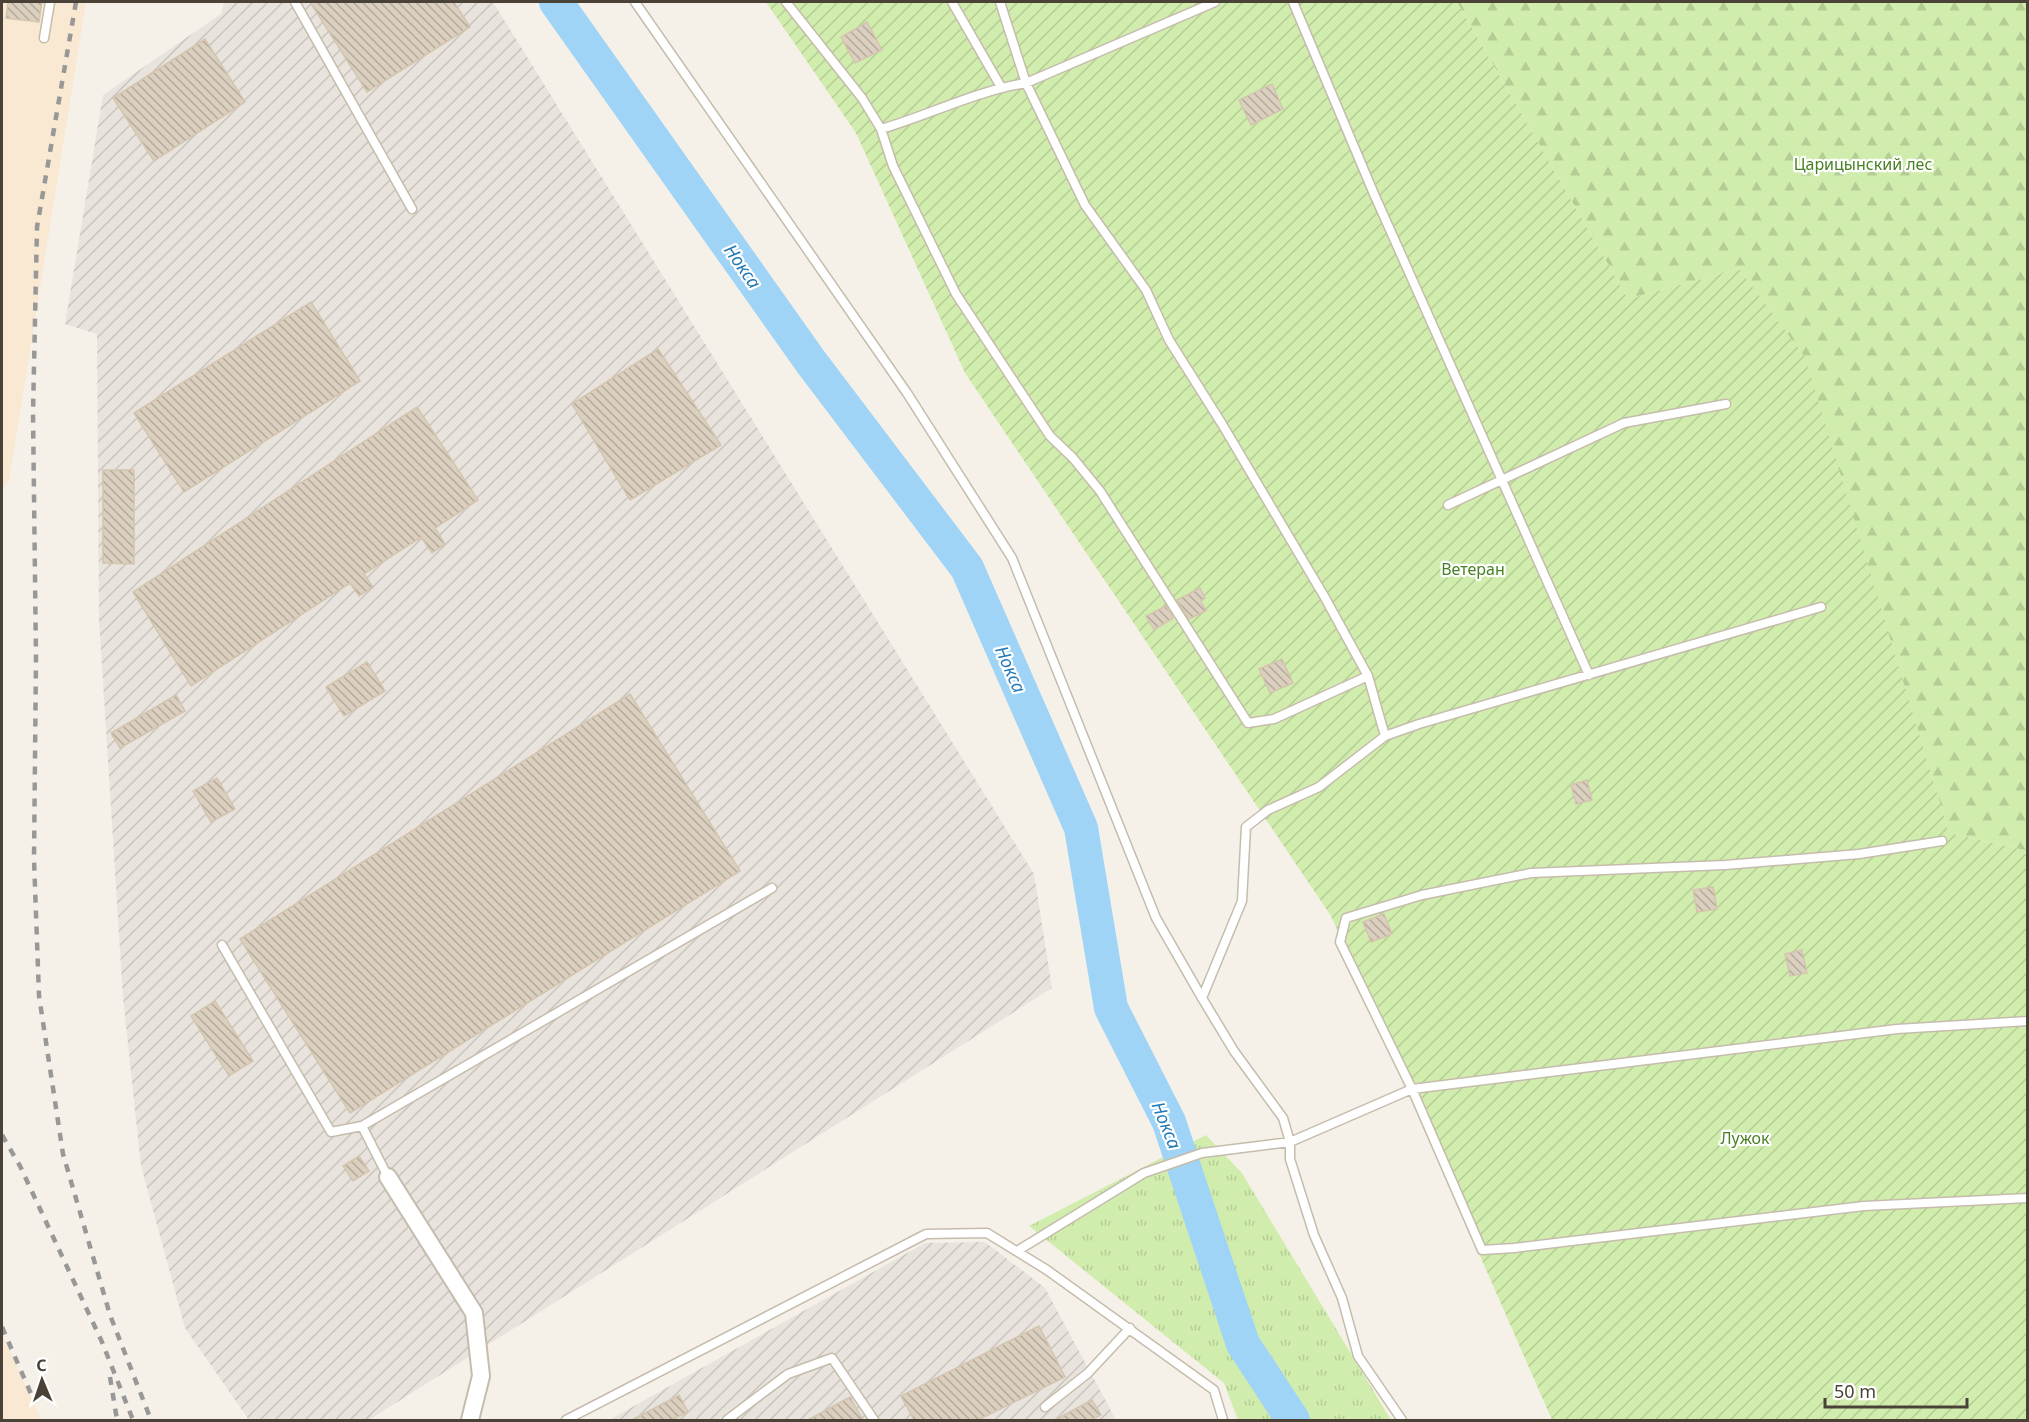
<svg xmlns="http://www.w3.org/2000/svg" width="2029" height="1422" viewBox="0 0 2029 1422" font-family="'Noto Sans',sans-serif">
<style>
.commercial{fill:#f9e8d2}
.industrial{fill:url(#industrial-furrows)}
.grass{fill:url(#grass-tufts)}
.forest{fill:url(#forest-firs)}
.garden{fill:url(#garden-furrows)}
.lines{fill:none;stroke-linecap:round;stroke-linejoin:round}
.river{stroke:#9fd4f7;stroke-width:34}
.building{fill:url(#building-back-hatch);stroke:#d4c5af;stroke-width:1.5}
.service-casing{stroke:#c5bcac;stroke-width:11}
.minor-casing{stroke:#c5bcac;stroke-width:20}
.service{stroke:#fff;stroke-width:8}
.minor{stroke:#fff;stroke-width:16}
.rail{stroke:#989898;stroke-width:4.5;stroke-dasharray:8 8;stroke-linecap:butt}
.labels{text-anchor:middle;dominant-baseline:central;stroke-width:4.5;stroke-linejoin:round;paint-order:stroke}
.park-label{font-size:16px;fill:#488123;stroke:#fff}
.water-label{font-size:18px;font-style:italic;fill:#237ab7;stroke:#fff}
</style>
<defs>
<pattern id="industrial-furrows" width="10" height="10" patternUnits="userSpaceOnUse" patternTransform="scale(1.5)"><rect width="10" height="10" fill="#e8e3dd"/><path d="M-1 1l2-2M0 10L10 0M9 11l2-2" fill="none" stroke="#c8c4be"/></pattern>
<pattern id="grass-tufts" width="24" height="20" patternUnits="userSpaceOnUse" patternTransform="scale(1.5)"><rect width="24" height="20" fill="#d1edad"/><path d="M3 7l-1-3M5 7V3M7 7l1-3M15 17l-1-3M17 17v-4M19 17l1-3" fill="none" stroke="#b5cc95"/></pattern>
<pattern id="forest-firs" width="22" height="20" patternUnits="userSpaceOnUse" patternTransform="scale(1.5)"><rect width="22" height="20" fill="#d1edad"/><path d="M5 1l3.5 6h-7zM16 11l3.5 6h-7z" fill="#b5cc95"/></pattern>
<pattern id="garden-furrows" width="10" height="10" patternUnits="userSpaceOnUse" patternTransform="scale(1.5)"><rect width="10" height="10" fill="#d1edad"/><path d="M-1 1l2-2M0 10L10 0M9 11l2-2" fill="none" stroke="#b5cc95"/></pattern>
<pattern id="building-back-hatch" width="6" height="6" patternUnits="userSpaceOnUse" patternTransform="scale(1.5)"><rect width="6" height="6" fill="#dbd0bf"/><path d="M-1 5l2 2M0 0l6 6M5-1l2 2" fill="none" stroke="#b4aa9c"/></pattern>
</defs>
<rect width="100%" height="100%" fill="#f5f1e8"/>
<path class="commercial" d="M2,2H86L9,481L2,489Z
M2,1333L41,1420H2Z"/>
<path class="industrial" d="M224,2H493L1034,874L1052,988L369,1420H249L185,1328L141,1166L123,997L99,619L97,334L65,324L103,95L221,14Z
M985,1242L1045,1288L1116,1420H609L925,1243Z"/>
<path class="grass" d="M1206,1135L1242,1173L1391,1420H1238L1224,1383L1029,1226Z"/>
<path class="forest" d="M1457,2H2027V857L2024,850L1949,833L1804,357L1739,269L1628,299Z"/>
<path class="garden" d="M766,2H1457L1628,299L1739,269L1805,357L1949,833L2024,850L2027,857V1420H1552L1331,916L965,373L856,133Z"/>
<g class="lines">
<path class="river" d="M556,2L811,362L967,568L1081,828L1111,1008L1169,1122L1243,1344L1293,1420"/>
</g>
<path class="building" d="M8,2H42L39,22L6,18Z
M310,2H454L470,27L367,92Z
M867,22L882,50L855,63L841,37Z
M205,39L245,102L154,161L113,98Z
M1272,84L1283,109L1251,125L1239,100Z
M311,302L360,381L184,492L134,413Z
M658,349L721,445L630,500L572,404Z
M417,407L478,500L435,528L445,544L432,553L421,537L364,574L373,587L359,596L350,583L191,686L133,592Z
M103,470H134V564L103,563Z
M1200,588L1205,598L1201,601L1206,611L1189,619L1177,600Z
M1166,606L1173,618L1154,630L1146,616Z
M1282,659L1293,683L1270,693L1259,669Z
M367,662L385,691L344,716L326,687Z
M630,694L740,871L350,1113L240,939Z
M176,695L185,711L120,748L111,733Z
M217,778L235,809L211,822L193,791Z
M1587,780L1592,800L1576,804L1571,785Z
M1713,887L1717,909L1697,912L1693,890Z
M1384,914L1392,934L1371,942L1363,922Z
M1802,950L1807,973L1790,976L1785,954Z
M215,1001L253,1061L229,1076L191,1016Z
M359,1156L369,1171L353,1181L343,1166Z
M1039,1326L1065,1377L978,1420H914L901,1396Z
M679,1395L688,1412L672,1420H632Z
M850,1397L863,1420H808Z
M1092,1400L1101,1415L1091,1420H1055Z"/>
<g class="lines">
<defs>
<path id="service" d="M295,2L412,209
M635,2L907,393L1012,558L1156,918L1202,998
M786,2L862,98L881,129C929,115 976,91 1026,83L1215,2
M952,2L1001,87
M1000,2L1026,83L1085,205L1146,290L1169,340L1222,424L1324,596L1368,676L1385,736
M1293,2L1374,194L1589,675
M44,38L50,2
M881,129L893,166L956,294L1050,436L1073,458L1100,491L1248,723L1274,719L1368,676
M1448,505L1624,423L1726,404
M1821,607L1419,724L1385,736L1319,787L1268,810L1246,827L1242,901L1202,998L1234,1051L1283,1118L1290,1142L1412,1089L1897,1029L2028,1021
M1942,841L1859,854L1725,865L1531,873L1422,895L1346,918L1340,942L1412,1089L1482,1250L1514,1248L1864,1206L2028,1198
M222,945L331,1132L362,1126
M388,1177L362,1126L772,888
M1017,1251L1144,1173L1202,1153L1290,1142V1159L1314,1235L1342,1298L1358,1356L1402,1420
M1045,1407L1088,1373L1130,1328
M566,1420L926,1234L987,1233L1047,1270L1214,1390L1223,1420
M727,1420L788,1374L832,1358L874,1420"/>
<path id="minor" d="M388,1177L474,1313L481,1376L470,1420"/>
</defs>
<use href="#service" class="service-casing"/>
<use href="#minor" class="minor-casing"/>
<use href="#service" class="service"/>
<use href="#minor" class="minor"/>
<path class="rail" d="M76,2L37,227L33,413L36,658L34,859L39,996L63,1154L110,1315L151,1420
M2,1135L20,1166L102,1342L133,1420
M2,1327L35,1403
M110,1377L117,1420"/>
</g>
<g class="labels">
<g class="park-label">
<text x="1863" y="164">Царицынский лес</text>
<text x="1473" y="569">Ветеран</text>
<text x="1745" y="1138">Лужок</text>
</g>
<g class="water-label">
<text transform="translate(743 266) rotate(55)">Нокса</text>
<text transform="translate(1011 669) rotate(66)">Нокса</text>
<text transform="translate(1167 1125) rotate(68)">Нокса</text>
</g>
</g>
<rect width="2029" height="1422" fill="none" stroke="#4a4236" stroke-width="6"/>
<g transform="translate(42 1380) rotate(358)" stroke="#ffffff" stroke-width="4.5" paint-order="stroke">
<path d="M0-4.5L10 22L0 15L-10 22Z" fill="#4a4236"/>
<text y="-9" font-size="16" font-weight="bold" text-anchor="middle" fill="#4a4236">С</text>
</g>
<path d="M1825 1398v9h142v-9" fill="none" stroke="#4a4236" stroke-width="3"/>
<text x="1834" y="1398" font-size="18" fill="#4a4236" stroke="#ffffff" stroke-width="4.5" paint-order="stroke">50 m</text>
</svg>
